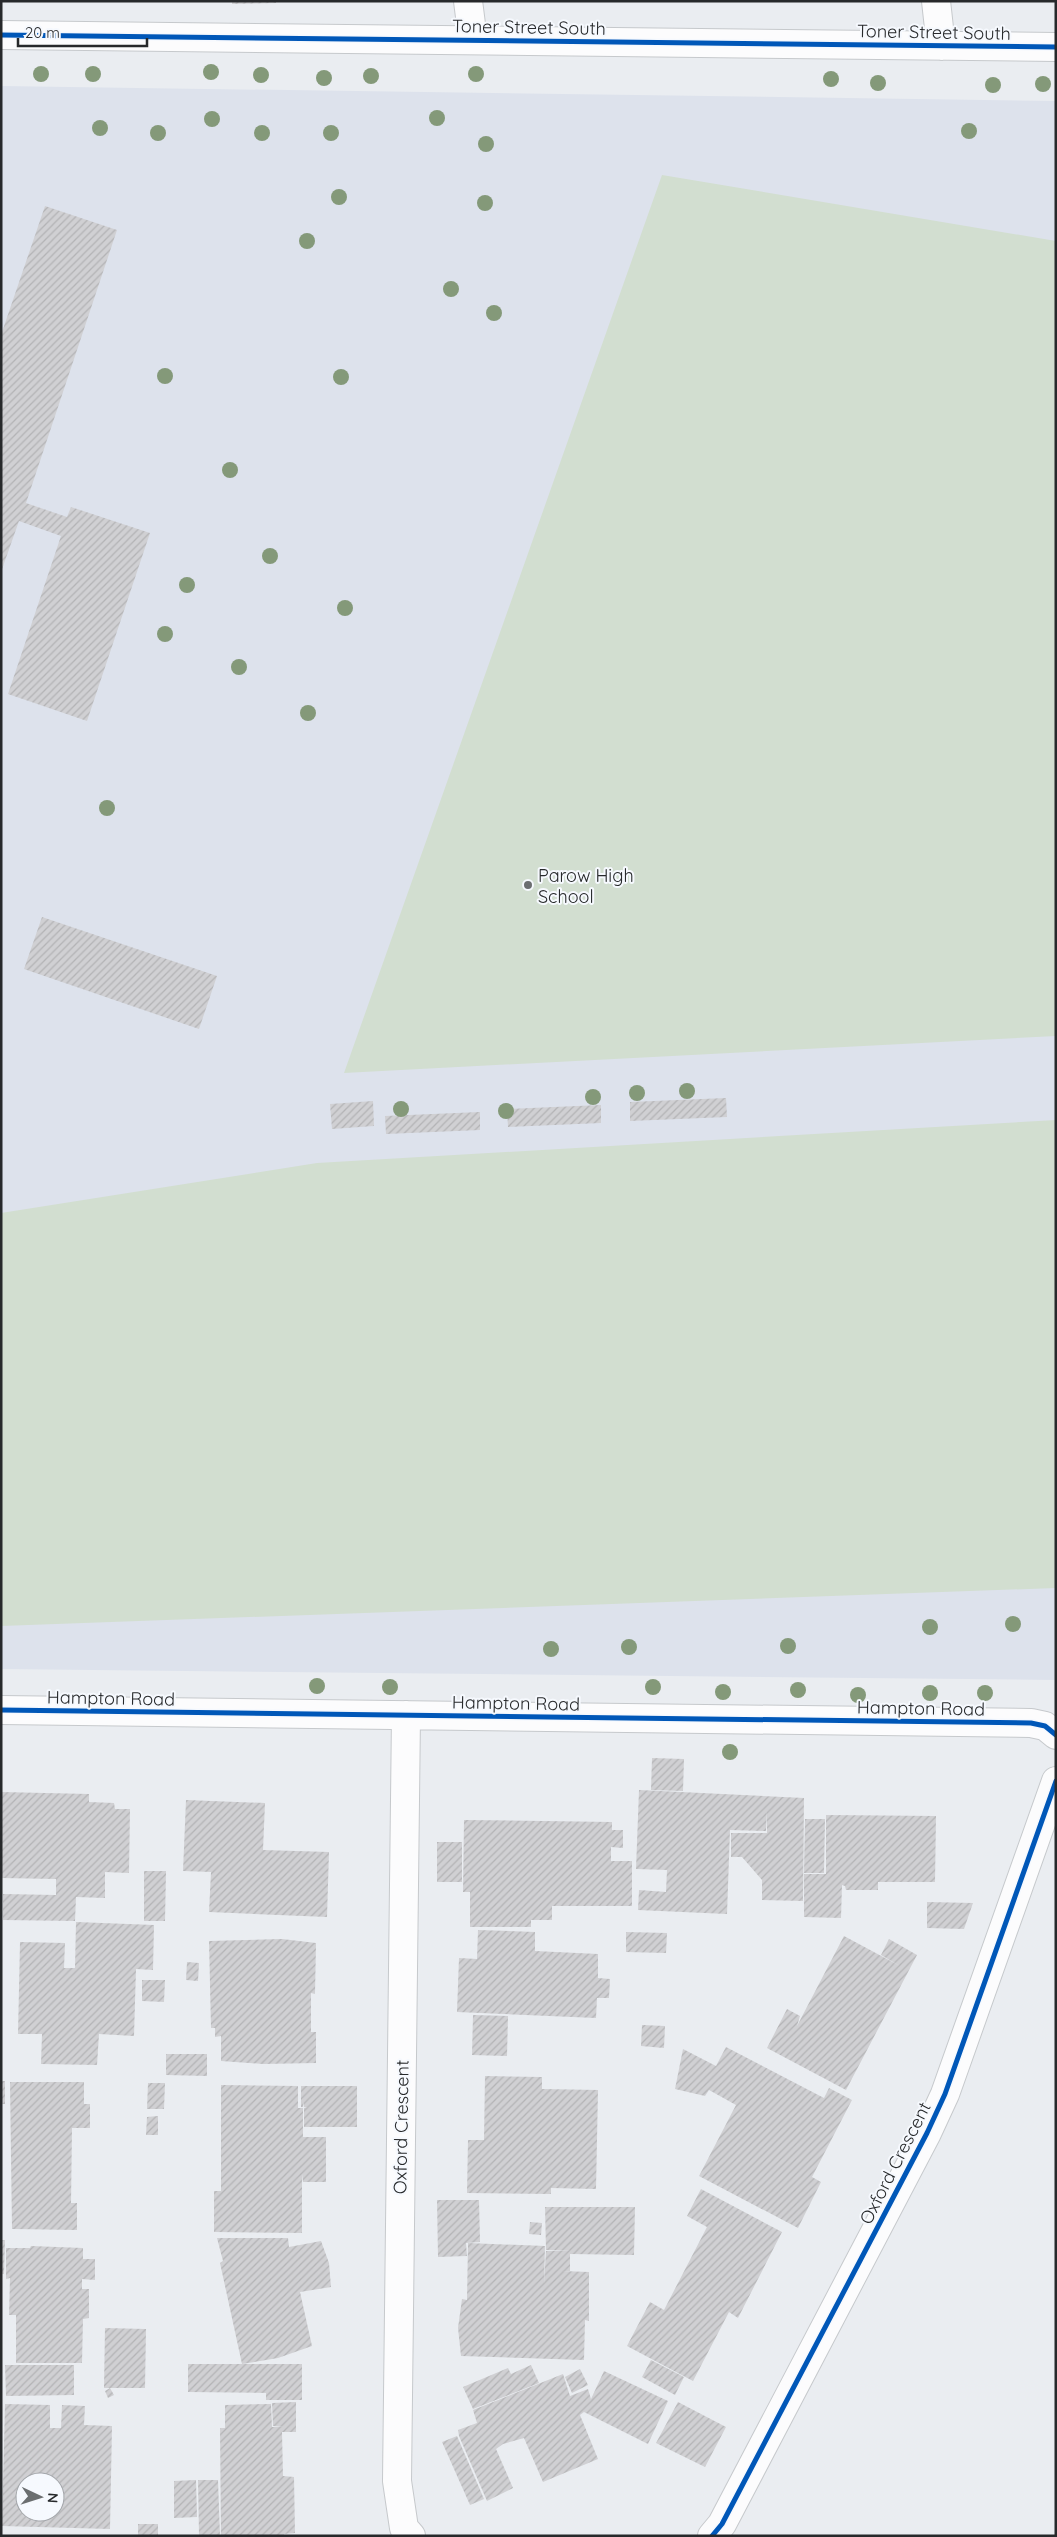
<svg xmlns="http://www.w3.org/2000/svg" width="1057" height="2537" viewBox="0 0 1057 2537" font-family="Quicksand,sans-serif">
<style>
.built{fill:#dde2ec}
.pitch{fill:#d2ded0}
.building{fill:url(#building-hatch);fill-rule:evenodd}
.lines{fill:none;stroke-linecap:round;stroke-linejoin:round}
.minor-casing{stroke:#c6c9cc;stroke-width:30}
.minor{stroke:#fcfcfd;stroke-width:28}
.cycleway-casing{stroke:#f6f9fe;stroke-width:8}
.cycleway{stroke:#0057b8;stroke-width:5}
.tree{fill:#849979}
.poi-dot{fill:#6b6e70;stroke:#f6f9fe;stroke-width:2}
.labels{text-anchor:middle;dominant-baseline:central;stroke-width:4;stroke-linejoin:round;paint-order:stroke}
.street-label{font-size:18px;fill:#27292b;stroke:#f6f9fe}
.poi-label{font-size:18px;fill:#27292b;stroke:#f6f9fe;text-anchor:start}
</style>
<defs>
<pattern id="building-hatch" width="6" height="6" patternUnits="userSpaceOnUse" patternTransform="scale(1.25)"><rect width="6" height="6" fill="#d0d0d3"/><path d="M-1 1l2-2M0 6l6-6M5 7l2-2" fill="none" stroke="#b3b3b5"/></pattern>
</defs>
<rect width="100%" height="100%" fill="#eaedf1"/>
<path class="built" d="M1,86L1056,101V1680L1,1669Z"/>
<path class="pitch" d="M662,175L1056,241V1036L344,1073Z
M1056,1120V1588L1,1626V1213L317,1163Z"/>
<path class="building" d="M232,1H276V3L232,4Z
M45,206L117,230L26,503L67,517L71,507L150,533L87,721L8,694L61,536L19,521L1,572V335Z
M42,917L217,976L199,1029L24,969Z
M726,1098L727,1117L630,1121V1102Z
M373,1101L374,1126L332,1129L330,1104Z
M601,1105V1123L508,1127L507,1109Z
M480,1112V1130L386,1134L385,1116Z
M652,1758L684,1759L683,1791L651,1790Z
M639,1790L804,1798L803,1901L762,1900V1880L742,1857H731V1833H767V1811L766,1831L730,1830L727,1914L638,1910L639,1890L666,1892L667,1870L636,1869Z
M1,1792L89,1794V1802L114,1803L115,1809H130L129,1873L105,1872V1898L76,1897L75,1921L3,1920V1894L56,1895V1879L1,1878Z
M186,1800L265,1803L263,1850L329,1852L327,1917L209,1912L211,1872L183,1871Z
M826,1815L936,1816L935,1882H878V1890H846L844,1882L845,1886L842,1885L841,1918L804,1917V1874H826Z
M805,1819H825L824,1873H804Z
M464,1820L612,1822V1830H623V1848L611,1847V1861H632V1906H552V1920H531V1927H470V1892H463Z
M437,1842H462V1882H437Z
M144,1871H166L165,1921H144Z
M927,1902L973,1903L964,1929L927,1928Z
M76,1922L154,1925L153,1970L136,1969L134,2036L99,2034L97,2065L41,2064L42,2034H18L20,1942L65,1943L64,1968H75Z
M478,1930L535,1932V1951L598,1954V1978L610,1979L609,1998H597L596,2018L457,2012L459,1958L477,1959Z
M626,1932L667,1933L666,1953L626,1952Z
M844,1936L900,1966L881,1955L889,1939L917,1955L846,2090L767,2048L787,2009L800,2016L797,2026Z
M282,1939L316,1943L315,1994L311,1993V2032H316V2063L263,2064L221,2061V2036L215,2037V2028H211L209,1941Z
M187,1962L199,1963L198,1981L186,1980Z
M142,1980H165L164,2002L142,2001Z
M473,2015L508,2016L507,2056L472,2055Z
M642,2025L665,2026L664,2048L641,2046Z
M726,2047L824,2098L829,2088L852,2100L812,2177L821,2182L798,2228L699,2176L736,2105L709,2090L705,2096L675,2089L683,2049L716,2066Z
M166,2054H207V2076L166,2075Z
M485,2076L542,2077V2089L598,2090L596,2189L551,2188V2194L467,2193L468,2140H484Z
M1,2081H5V2104H1Z
M10,2082H84V2104H90V2128H72L71,2203H77V2230L12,2229Z
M148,2083H165L164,2109H147Z
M221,2085L298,2086V2108H303V2137H326V2182H303L302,2174V2233L214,2232V2191H221Z
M301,2086H357V2127H304V2108L307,2107H304V2102L303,2107H301Z
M158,2116V2135H146L147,2117Z
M701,2189L782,2232L738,2318L729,2312L693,2381L627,2346L650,2302L664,2310L707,2227L687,2216Z
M437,2200H479L480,2242L466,2243L467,2256L438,2257Z
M545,2207H635L634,2255L570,2254V2271H562L589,2272V2321L585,2320L584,2360L461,2356L458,2328L462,2299L467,2300L468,2243L545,2246L544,2284L546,2251L571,2250H546Z
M530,2222L542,2223L541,2235L529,2234Z
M217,2238H288L289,2247L321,2241L329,2263L331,2287L300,2292L312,2346L278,2358L242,2364L220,2263L223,2261Z
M1,2240H5L4,2274H1Z
M31,2246L83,2248V2259H95V2280L82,2279V2289H89V2318L83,2319L82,2363H16V2315H9L10,2278L6,2279V2248H30Z
M105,2328L146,2329L145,2388H104Z
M651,2360L684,2377L675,2395L642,2377Z
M188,2364H302V2400H266V2384V2393L188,2392Z
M5,2365H74V2395L6,2396Z
M531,2365L539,2383L473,2409L463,2387L508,2368L511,2374Z
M580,2369L588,2385L572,2393L565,2377Z
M604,2371L668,2401L648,2444L584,2412L580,2415L598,2459L543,2482L524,2438L503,2444L496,2449L513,2488L487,2501L459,2436L458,2430L477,2423L473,2410L563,2374L570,2396L588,2389L591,2399Z
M110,2388L114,2395L108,2398L105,2391Z
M296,2402V2432H282L283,2476L294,2477L295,2533L284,2534V2536H221L220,2428H225V2405L271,2404L272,2427H283L273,2426L272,2403Z
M678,2402L726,2427L705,2467L656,2443Z
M5,2404L50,2405V2428H61L62,2405L85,2406L84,2425L112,2426L110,2529L2,2526ZM25,2482H55V2512H25Z
M457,2436L484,2499L470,2505L442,2442Z
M196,2480L197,2517L174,2518V2481Z
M198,2480H218L220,2536H199Z
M138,2524H158V2536H138Z"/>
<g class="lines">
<defs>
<path id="minor" d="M468,1L473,40
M936,1L941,46
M1,35L1056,47
M1,1710L1031,1723L1045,1726L1056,1735
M406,1715L397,2481L404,2528L411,2536
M712,2536L722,2524L927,2133L945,2094L1056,1781"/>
</defs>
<use href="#minor" class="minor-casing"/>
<use href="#minor" class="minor"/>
<defs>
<path id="cycleway" d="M1,35L1056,47
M1,1710L1031,1723L1045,1726L1056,1735
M712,2536L722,2524L927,2133L945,2094L1056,1781"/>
</defs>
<use href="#cycleway" class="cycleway-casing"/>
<use href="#cycleway" class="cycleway"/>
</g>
<g class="tree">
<circle cx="211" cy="72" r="8"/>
<circle cx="41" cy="74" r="8"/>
<circle cx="93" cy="74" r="8"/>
<circle cx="476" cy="74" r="8"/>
<circle cx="261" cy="75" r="8"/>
<circle cx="371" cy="76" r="8"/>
<circle cx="324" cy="78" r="8"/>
<circle cx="831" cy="79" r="8"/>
<circle cx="878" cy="83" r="8"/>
<circle cx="1043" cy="84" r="8"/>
<circle cx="993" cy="85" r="8"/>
<circle cx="437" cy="118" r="8"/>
<circle cx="212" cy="119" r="8"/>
<circle cx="100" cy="128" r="8"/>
<circle cx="969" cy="131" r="8"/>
<circle cx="158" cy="133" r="8"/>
<circle cx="262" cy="133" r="8"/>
<circle cx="331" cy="133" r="8"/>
<circle cx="486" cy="144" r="8"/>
<circle cx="339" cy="197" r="8"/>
<circle cx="485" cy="203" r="8"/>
<circle cx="307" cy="241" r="8"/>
<circle cx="451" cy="289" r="8"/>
<circle cx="494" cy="313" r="8"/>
<circle cx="165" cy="376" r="8"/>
<circle cx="341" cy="377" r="8"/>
<circle cx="230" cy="470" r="8"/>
<circle cx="270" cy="556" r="8"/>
<circle cx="187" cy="585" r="8"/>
<circle cx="345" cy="608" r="8"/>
<circle cx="165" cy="634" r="8"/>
<circle cx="239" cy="667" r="8"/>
<circle cx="308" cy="713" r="8"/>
<circle cx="107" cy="808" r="8"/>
<circle cx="687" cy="1091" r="8"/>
<circle cx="637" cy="1093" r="8"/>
<circle cx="593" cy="1097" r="8"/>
<circle cx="401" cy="1109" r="8"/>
<circle cx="506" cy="1111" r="8"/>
<circle cx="1013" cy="1624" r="8"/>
<circle cx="930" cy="1627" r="8"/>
<circle cx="788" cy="1646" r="8"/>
<circle cx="629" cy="1647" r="8"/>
<circle cx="551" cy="1649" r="8"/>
<circle cx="317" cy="1686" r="8"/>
<circle cx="390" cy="1687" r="8"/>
<circle cx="653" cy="1687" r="8"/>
<circle cx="798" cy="1690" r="8"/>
<circle cx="723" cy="1692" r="8"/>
<circle cx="930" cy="1693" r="8"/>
<circle cx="985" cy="1693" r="8"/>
<circle cx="858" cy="1695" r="8"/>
<circle cx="730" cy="1752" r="8"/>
</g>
<circle class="poi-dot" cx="528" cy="885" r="5"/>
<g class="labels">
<g class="street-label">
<text transform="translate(529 27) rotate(1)">Toner Street South</text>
<text transform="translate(934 32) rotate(1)">Toner Street South</text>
<text transform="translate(111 1698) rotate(1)">Hampton Road</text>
<text transform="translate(516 1703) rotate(1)">Hampton Road</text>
<text transform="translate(921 1708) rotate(1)">Hampton Road</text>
<text transform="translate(401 2127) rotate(-89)">Oxford Crescent</text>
<text transform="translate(895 2163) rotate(-63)">Oxford Crescent</text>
</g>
<g class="poi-label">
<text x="538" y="875">Parow High<tspan x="538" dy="21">School</tspan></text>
</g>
</g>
<rect width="1057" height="2537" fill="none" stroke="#27292b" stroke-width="5"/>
<g transform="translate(40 2497) rotate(94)"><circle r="24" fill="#f6f9fe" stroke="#a3a6aa"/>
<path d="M0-4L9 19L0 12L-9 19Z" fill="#6b6e70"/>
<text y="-8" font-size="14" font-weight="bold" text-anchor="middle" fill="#27292b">N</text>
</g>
<path d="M18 38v8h129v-8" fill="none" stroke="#27292b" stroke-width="2.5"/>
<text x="25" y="38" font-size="15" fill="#27292b" stroke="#f6f9fe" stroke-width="4" paint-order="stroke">20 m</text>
</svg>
